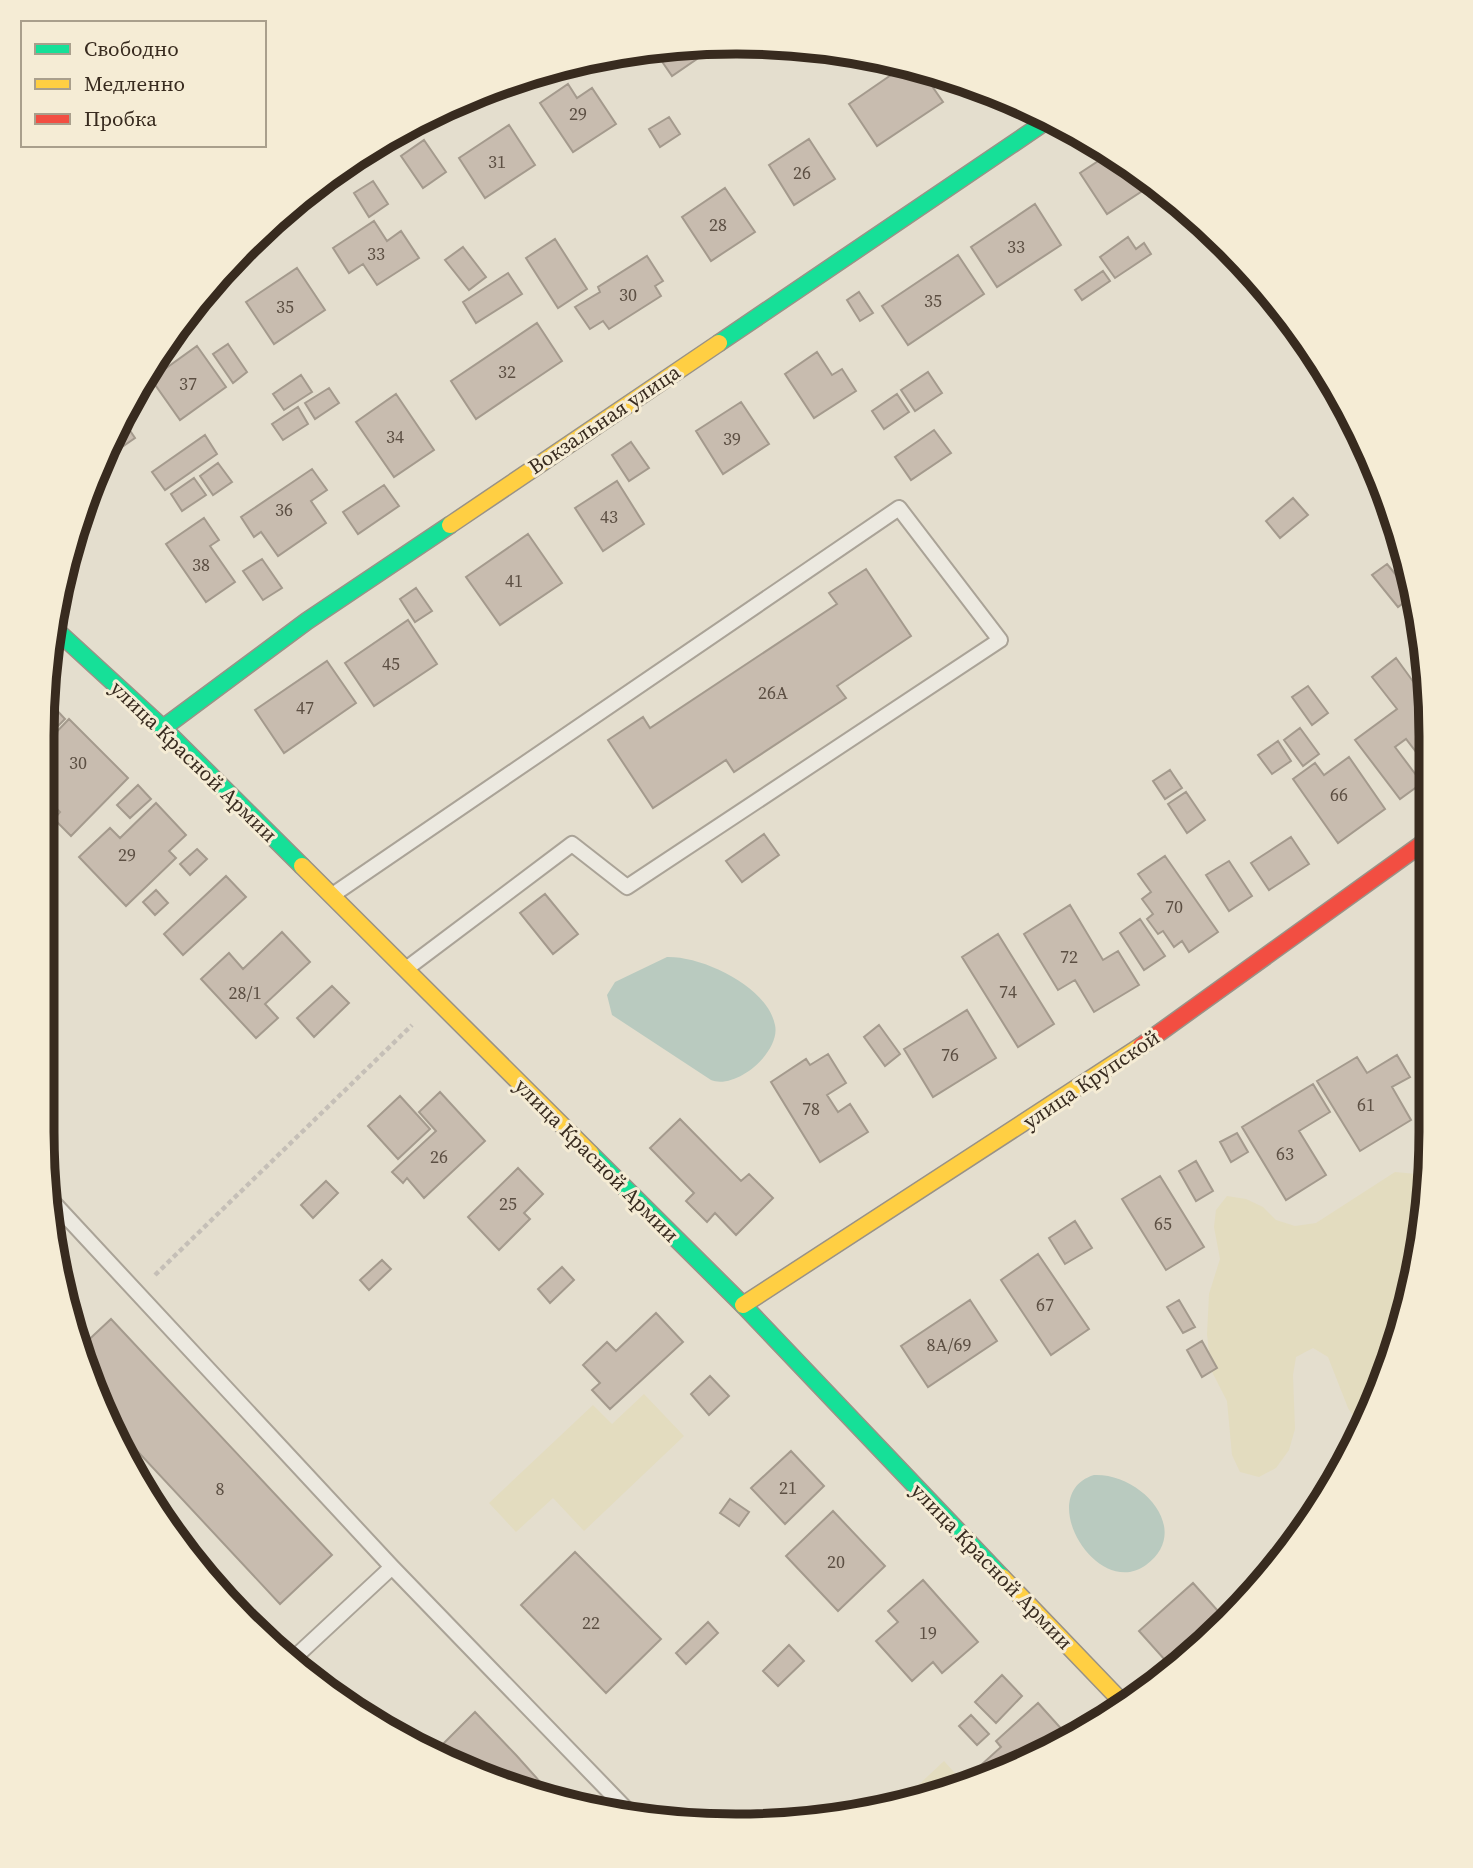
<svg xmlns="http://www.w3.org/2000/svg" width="1473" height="1868" viewBox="0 0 1473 1868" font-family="'Source Serif 4',serif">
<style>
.farmland{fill:#e3dcbf}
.water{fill:#b9cabf}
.building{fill:#c8bcaf;stroke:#a49a8d;stroke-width:2}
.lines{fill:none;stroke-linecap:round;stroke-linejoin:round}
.lane-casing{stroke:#aaa397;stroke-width:18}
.fast-casing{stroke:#999287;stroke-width:19}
.slow-casing{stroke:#999287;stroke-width:19}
.jam-casing{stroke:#999287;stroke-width:19}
.path{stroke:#c5bfb7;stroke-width:4.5;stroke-dasharray:5 3.5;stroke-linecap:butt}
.lane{stroke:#ece9e0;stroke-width:14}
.fast{stroke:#16e098;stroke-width:16}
.slow{stroke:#ffcf43;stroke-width:16}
.jam{stroke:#f24e42;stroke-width:16}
.labels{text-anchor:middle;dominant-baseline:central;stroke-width:6;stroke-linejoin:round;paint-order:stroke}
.number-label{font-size:18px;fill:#5c4f43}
.street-label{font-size:21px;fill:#382b1f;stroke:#f5ecd5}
.rim{fill:none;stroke:#382b1f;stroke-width:9}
</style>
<rect width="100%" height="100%" fill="#e4dece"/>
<path class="farmland" d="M1395,1172L1427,1175L1418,1267L1378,1398L1364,1422H1357L1348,1408L1328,1357L1313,1348L1296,1357L1293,1375L1295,1429L1289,1450L1276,1468L1259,1477L1240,1472L1232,1455L1227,1401L1211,1370L1207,1334L1209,1294L1220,1259L1214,1227L1216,1210L1227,1196L1246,1199L1263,1207L1276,1220L1295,1226L1316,1223Z
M644,1394L684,1436L584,1531L553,1498L516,1532L489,1503L593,1405L612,1424Z
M944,1761L964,1783L916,1802L897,1805Z"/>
<path class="water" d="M667,957C702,956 767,986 775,1025C781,1052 736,1090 711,1080L612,1015L607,995L615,982Z
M1094,1475C1142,1473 1193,1531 1146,1565C1097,1601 1033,1494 1094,1475Z"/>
<path class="building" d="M716,46L672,76L661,60L670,53L666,47Z
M907,64L918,66L943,102L877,146L849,104Z
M568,84L577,98L592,88L616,124L573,152L540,103Z
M669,117L680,134L660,147L649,129Z
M509,125L535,165L485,198L459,158Z
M809,139L835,179L794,205L769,165Z
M424,140L446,172L423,188L401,156Z
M1109,154L1153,184L1107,214L1080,173Z
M373,181L388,204L369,217L354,193Z
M725,188L755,232L711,261L682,217Z
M1035,204L1061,245L997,287L971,247Z
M374,221L387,241L401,231L419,258L377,285L363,264L349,273L333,248Z
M1128,237L1136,249L1144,243L1151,254L1115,278L1100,257Z
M555,239L587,289L558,308L526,258Z
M463,247L486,277L469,290L445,260Z
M958,255L984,294L908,345L882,306Z
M647,256L663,281L655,286L661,296L609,329L603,321L590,329L575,307L600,292L598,287Z
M297,268L325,310L274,344L246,302Z
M1103,271L1110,281L1082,300L1075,290Z
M508,273L522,294L476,323L463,302Z
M859,292L873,313L860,321L847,300Z
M537,323L562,361L476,419L451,381Z
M228,344L247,372L233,383L213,354Z
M197,346L226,387L180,420L151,379Z
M817,352L832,375L842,369L856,391L814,418L785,374Z
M928,372L942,393L915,411L901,390Z
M301,375L312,392L284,410L273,394Z
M329,388L339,403L315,419L305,403Z
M396,394L434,450L394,477L356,422Z
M897,394L909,412L884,429L872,411Z
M741,402L769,444L723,474L696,431Z
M298,407L308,424L283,440L272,424Z
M122,419L135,438L103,460Z
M934,430L951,453L911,480L895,457Z
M205,435L217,454L165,490L152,472Z
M631,442L649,468L629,481L612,455Z
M218,463L232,482L213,495L200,476Z
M312,469L327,490L311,501L326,523L278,556L261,532L254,537L241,517Z
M194,478L206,495L182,511L171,494Z
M617,481L644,524L603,551L575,508Z
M384,485L399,506L358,534L343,512Z
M1293,498L1308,515L1280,538L1266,521Z
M204,518L219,540L210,546L235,582L206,602L166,544Z
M528,534L562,583L500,625L466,577Z
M262,559L282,588L263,600L243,571Z
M1387,564L1410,592L1411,597L1398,607L1372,575Z
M866,569L911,636L837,686L846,698L734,772L726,760L653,808L608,740L643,717L650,728L837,604L829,593Z
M416,588L432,611L415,622L400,599Z
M408,620L437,664L374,706L345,663Z
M1396,658L1420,691L1426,687L1429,691L1430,770L1406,739L1395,747L1422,783L1400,799L1355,740L1397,709L1372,677Z
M327,661L356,703L284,753L255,710Z
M1308,686L1328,713L1312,725L1292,697Z
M51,704L65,719L43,741V711Z
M69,719L128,778L71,836L54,819L60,812L43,795V746Z
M1300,728L1319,754L1303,766L1284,740Z
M1278,741L1291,761L1272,774L1258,755Z
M1349,757L1385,809L1338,843L1293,779L1315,763L1324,775Z
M1170,770L1182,788L1165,799L1153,781Z
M138,785L151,799L130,818L117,805Z
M1186,792L1205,820L1187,833L1168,804Z
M156,803L186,835L169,851L176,858L126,906L79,857L110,828L120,838Z
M764,834L779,855L742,882L726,861Z
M1291,837L1309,864L1269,890L1251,863Z
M197,849L207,859L190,875L180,864Z
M1165,856L1218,932L1189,952L1182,941L1174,947L1163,931L1158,934L1147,919L1153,914L1142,899L1151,892L1138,874Z
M1229,861L1252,896L1229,911L1206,875Z
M226,876L246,897L183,955L164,934Z
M156,890L168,903L155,915L143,902Z
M545,894L578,934L553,954L520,913Z
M1070,905L1103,960L1118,951L1139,985L1094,1012L1075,980L1058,990L1024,934Z
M1140,919L1165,956L1144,970L1120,933Z
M282,932L310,962L265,1004L278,1018L256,1038L201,979L229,953L243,969Z
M998,934L1054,1024L1018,1047L962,957Z
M332,986L349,1003L314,1037L297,1018Z
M967,1010L996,1058L933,1097L904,1049Z
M879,1025L900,1054L885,1066L864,1037Z
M828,1054L846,1083L827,1095L838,1112L850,1104L868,1132L820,1162L771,1082L806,1059L810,1065Z
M1431,1054V1081L1419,1060Z
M1397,1055L1410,1077L1392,1087L1411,1120L1360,1151L1317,1081L1357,1057L1367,1073Z
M1313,1084L1330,1112L1299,1131L1326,1175L1286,1200L1242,1127Z
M440,1092L485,1141L424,1198L407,1178L403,1183L392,1172L436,1131L419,1112Z
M400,1096L430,1129L398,1159L368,1126Z
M680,1119L741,1181L749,1174L773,1198L736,1235L715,1213L707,1222L686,1201L694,1193L650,1148Z
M1237,1133L1248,1152L1231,1162L1220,1142Z
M1196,1161L1213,1191L1196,1201L1179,1171Z
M518,1168L543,1194L524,1213L530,1219L499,1250L468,1217Z
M1160,1176L1204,1247L1166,1270L1122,1199Z
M326,1181L338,1193L313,1218L301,1205Z
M1075,1221L1092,1248L1065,1264L1049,1238Z
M1038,1254L1089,1329L1051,1355L1001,1280Z
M382,1260L391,1269L369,1290L360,1280Z
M562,1267L574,1280L550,1303L538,1289Z
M970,1300L997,1341L928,1387L901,1346Z
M1179,1300L1195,1327L1183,1333L1167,1307Z
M656,1313L683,1342L610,1409L592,1390L600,1383L583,1365L607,1342L616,1351Z
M111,1319L332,1555L280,1604L113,1425L81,1347Z
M1202,1341L1217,1368L1202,1377L1187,1350Z
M710,1376L729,1396L709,1415L691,1394Z
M791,1451L824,1486L785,1524L751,1488Z
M730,1499L749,1512L739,1526L720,1513Z
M833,1511L885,1566L838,1611L786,1556Z
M575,1552L661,1639L606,1693L521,1605Z
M923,1580L978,1642L942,1673L933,1662L912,1681L876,1641L898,1622L888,1611Z
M1193,1583L1226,1620L1194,1654L1173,1669L1139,1631Z
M708,1622L718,1633L686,1664L676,1653Z
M789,1645L804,1661L778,1686L763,1671Z
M1002,1675L1022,1696L996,1723L975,1702Z
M1038,1703L1066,1734L1053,1746L988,1773L981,1765L1001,1747L996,1741Z
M475,1712L516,1755L559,1803L435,1752Z
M971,1715L989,1734L977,1745L959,1726Z"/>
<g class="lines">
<defs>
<path id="lane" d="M334,894L899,508L1000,640L627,887L572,844L406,969
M51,1200L392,1567L629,1812
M293,1659L392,1567"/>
<path id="fast" d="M719,343L1051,118
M56,630L163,728L302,866
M163,728L307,621L450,525
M591,1154L743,1305L1002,1577"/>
<path id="slow" d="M450,525L719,343
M302,866L591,1154
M743,1305L1141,1046
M1002,1577L1124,1704"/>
<path id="jam" d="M1141,1046L1430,838"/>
</defs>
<use href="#lane" class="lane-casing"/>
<use href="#fast" class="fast-casing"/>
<use href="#slow" class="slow-casing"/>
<use href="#jam" class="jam-casing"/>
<path class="path" d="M155,1275L412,1025"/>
<use href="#lane" class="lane"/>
<use href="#fast" class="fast"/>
<use href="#slow" class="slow"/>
<use href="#jam" class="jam"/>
</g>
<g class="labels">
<g class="number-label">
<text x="578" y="113">29</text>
<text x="497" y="161">31</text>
<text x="802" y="172">26</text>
<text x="718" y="224">28</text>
<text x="1016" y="246">33</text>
<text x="376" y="253">33</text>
<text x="628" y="294">30</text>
<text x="933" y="300">35</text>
<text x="285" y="306">35</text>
<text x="507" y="371">32</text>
<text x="188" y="383">37</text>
<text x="395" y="436">34</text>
<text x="732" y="438">39</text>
<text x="284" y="509">36</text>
<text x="609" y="516">43</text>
<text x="201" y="564">38</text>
<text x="514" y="580">41</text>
<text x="391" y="663">45</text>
<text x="773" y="692">26А</text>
<text x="305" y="707">47</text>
<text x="78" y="762">30</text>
<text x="1339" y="794">66</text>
<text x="127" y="854">29</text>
<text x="1174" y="906">70</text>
<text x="1069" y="956">72</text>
<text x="1008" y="991">74</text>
<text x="245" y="992">28/1</text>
<text x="950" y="1054">76</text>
<text x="1366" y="1104">61</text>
<text x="811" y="1108">78</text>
<text x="1285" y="1153">63</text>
<text x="439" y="1156">26</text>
<text x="508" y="1203">25</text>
<text x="1163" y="1223">65</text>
<text x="1045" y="1304">67</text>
<text x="949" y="1344">8А/69</text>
<text x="788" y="1487">21</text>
<text x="220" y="1488">8</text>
<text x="836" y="1561">20</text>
<text x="591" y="1622">22</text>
<text x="928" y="1632">19</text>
</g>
<g class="street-label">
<text transform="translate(604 419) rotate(-34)">Вокзальная улица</text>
<text transform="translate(194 761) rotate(44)">улица Красной Армии</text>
<text transform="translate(1091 1079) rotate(-34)">улица Крупской</text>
<text transform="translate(597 1160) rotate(45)">улица Красной Армии</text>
<text transform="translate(992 1566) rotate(46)">улица Красной Армии</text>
</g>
</g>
<path d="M0 0H1473V1868H0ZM736 54H737A682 682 0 0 1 1419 736V1132A682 682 0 0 1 737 1814H736A682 682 0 0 1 54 1132V736A682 682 0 0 1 736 54Z" fill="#f5ecd5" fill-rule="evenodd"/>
<path class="rim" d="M736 54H737A682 682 0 0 1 1419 736V1132A682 682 0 0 1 737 1814H736A682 682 0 0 1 54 1132V736A682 682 0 0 1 736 54Z"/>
<rect x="21" y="21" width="245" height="126" fill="#f5ecd5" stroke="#a99f8c" stroke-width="2"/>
<rect x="35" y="44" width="35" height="10" fill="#16e098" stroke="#a99f8c" stroke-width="2"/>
<text x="84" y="56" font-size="21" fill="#382b1f">Свободно</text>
<rect x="35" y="79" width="35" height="10" fill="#ffcf43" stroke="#a99f8c" stroke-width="2"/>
<text x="84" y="91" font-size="21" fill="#382b1f">Медленно</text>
<rect x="35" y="114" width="35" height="10" fill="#f24e42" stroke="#a99f8c" stroke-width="2"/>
<text x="84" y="126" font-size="21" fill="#382b1f">Пробка</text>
</svg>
